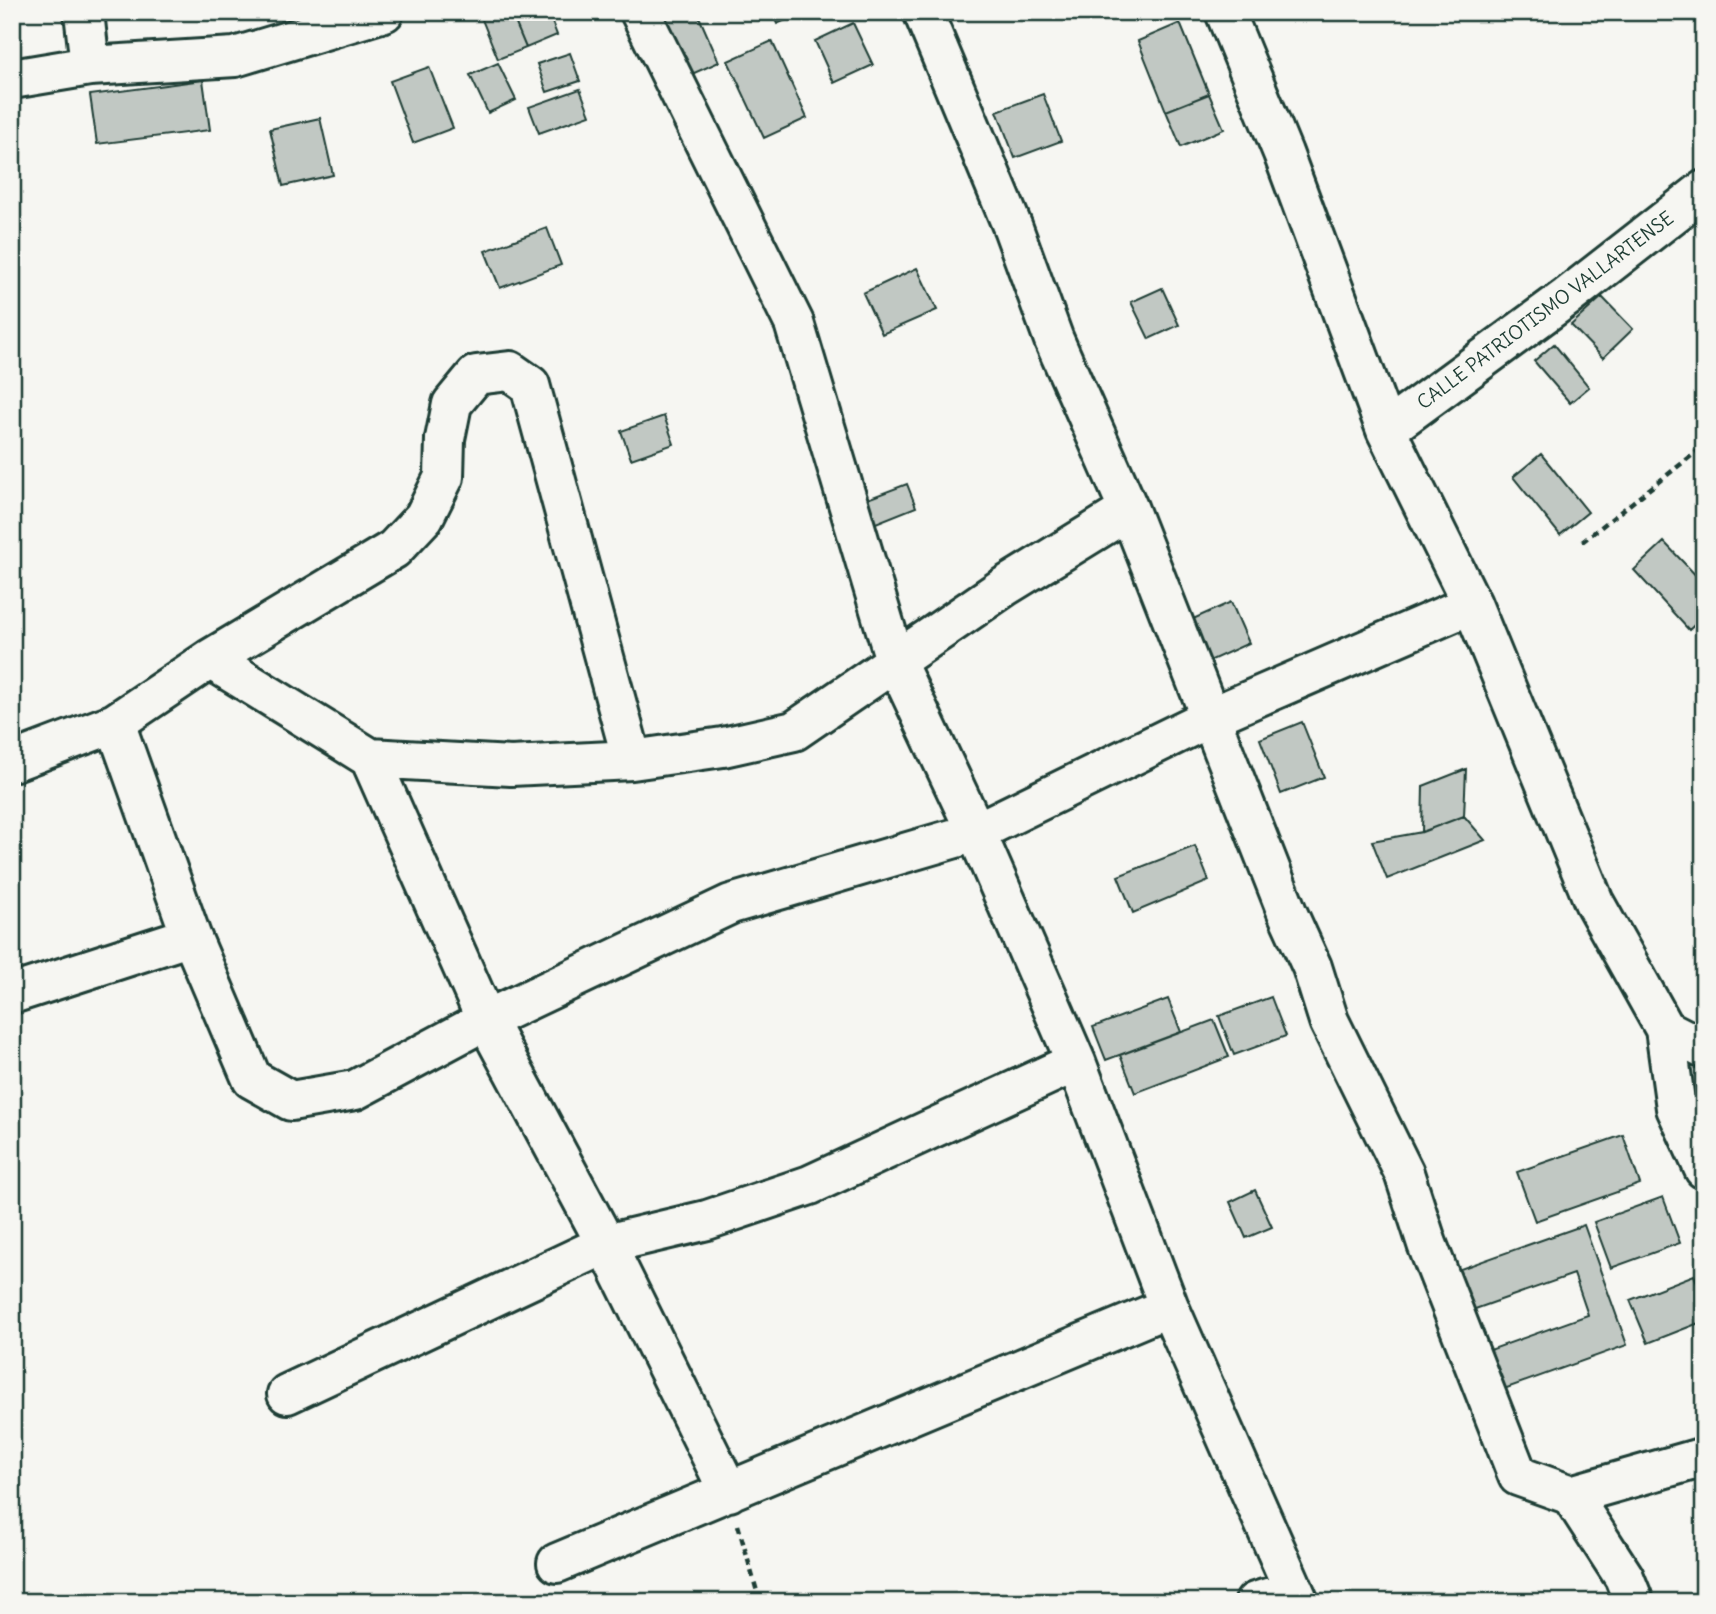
<svg xmlns="http://www.w3.org/2000/svg" width="1716" height="1614" viewBox="0 0 1716 1614" font-family="Delius,sans-serif">
<style>
.building{fill:#c1c8c3;stroke:#1f3d34;stroke-width:2}
.lines{fill:none;stroke-linecap:round;stroke-linejoin:round}
.street-casing{stroke:#1f3d34;stroke-width:44}
.path{stroke:#1f3d34;stroke-width:4.5;stroke-dasharray:7 5;stroke-linecap:butt}
.street{stroke:#f6f6f2;stroke-width:38}
.labels{text-anchor:middle;dominant-baseline:central;stroke-width:5;stroke-linejoin:round;paint-order:stroke}
.street-label{font-size:19px;fill:#1f3d34;stroke:#f6f6f2}
</style>
<rect width="100%" height="100%" fill="#f6f6f2"/>
<filter id="ink" filterUnits="userSpaceOnUse"><feTurbulence type="fractalNoise" baseFrequency=".0143" numOctaves="2"/><feDisplacementMap in="SourceGraphic" scale="14" xChannelSelector="R" yChannelSelector="G"/><feConvolveMatrix kernelMatrix="1 2 1 2 8 2 1 2 1" color-interpolation-filters="sRGB"/></filter>
<g filter="url(#ink)">
<path class="building" d="M479,12H511L526,48L498,59Z
M511,12H548L557,35L526,48Z
M654,12H697L719,62L683,78Z
M772,12H804L777,24Z
M853,23L873,65L834,83L815,41Z
M1180,23L1209,94L1166,111L1138,41Z
M772,41L807,118L764,138L728,61Z
M570,53L580,81L547,92L537,64Z
M498,63L516,100L488,113L470,75Z
M429,67L453,128L413,143L390,81Z
M203,80L210,130L97,144L90,95Z
M580,89L590,115L539,133L529,107Z
M1043,94L1061,141L1015,158L997,111Z
M1209,94L1224,129L1181,147L1166,111Z
M320,118L333,175L283,186L270,129Z
M547,228L561,265L500,288L485,251Z
M917,268L937,310L882,334L863,293Z
M1162,288L1179,325L1149,339L1131,302Z
M1602,297L1633,329L1603,358L1571,325Z
M1554,344L1589,387L1570,403L1534,361Z
M664,416L674,444L631,459L621,431Z
M1541,454L1588,512L1560,535L1513,477Z
M907,484L916,507L871,525L862,501Z
M1664,542L1704,584V616L1689,630L1634,570Z
M1231,602L1249,643L1203,664L1184,623Z
M1302,722L1324,777L1281,794L1260,739Z
M1466,769L1464,816L1422,832L1423,786Z
M1464,816L1485,840L1387,879L1372,841L1422,832Z
M1195,846L1209,881L1133,913L1118,876Z
M1271,997L1286,1036L1234,1055L1219,1016Z
M1168,999L1181,1032L1106,1060L1093,1027Z
M1214,1020L1229,1057L1135,1093L1120,1055Z
M1623,1135L1640,1184L1535,1221L1517,1172Z
M1255,1190L1272,1227L1246,1238L1230,1202Z
M1663,1197L1680,1243L1611,1268L1594,1222Z
M1584,1225L1627,1345L1490,1394L1476,1355L1588,1315L1574,1274L1464,1313L1449,1273Z
M1694,1275L1704,1299V1321L1648,1343L1630,1300Z"/>
<g class="lines">
<defs>
<path id="street" d="M84,12L90,66
M923,12L1013,228L1054,340L1129,510L1287,912L1312,967L1329,1021L1404,1173L1427,1244L1518,1476L1571,1495L1704,1457
M1225,12L1283,153L1386,430L1472,604L1594,902L1665,1029L1676,1108L1704,1169
M12,79L90,66L235,57L384,12
M1386,430L1567,297L1704,190
M210,659L370,758L511,766L632,760L723,747L794,731L1004,587L1129,510
M115,723L191,936L252,1079L291,1101L355,1090L486,1020L731,904L976,832L1211,717L1472,604
M370,758L486,1020L606,1244L729,1492
M12,762L115,723L210,659L394,549L424,517L444,477L445,439L452,404L476,375L510,371L530,385L632,760
M12,994L191,936
M1665,1029L1704,1049
M1076,1062L1169,1307L1299,1602
M287,1394L606,1244L707,1220L810,1185L1076,1062L976,832L895,660L794,323L640,12
M1571,1495L1624,1577L1634,1602
M557,1563L1169,1307
M1255,1602L1293,1590"/>
</defs>
<use href="#street" class="street-casing"/>
<path class="path" d="M1582,542L1704,446
M738,1525L760,1602"/>
<use href="#street" class="street"/>
</g>
</g>
<g class="labels">
<g class="street-label">
<text transform="translate(1545 310) rotate(-37)">CALLE PATRIOTISMO VALLARTENSE</text>
</g>
</g>
<rect width="1716" height="1614" fill="none" stroke="#f6f6f2" stroke-width="42"/>
<rect x="21" y="21" width="1674" height="1572" fill="none" stroke="#1f3d34" stroke-width="2.5" filter="url(#ink)"/>
</svg>
